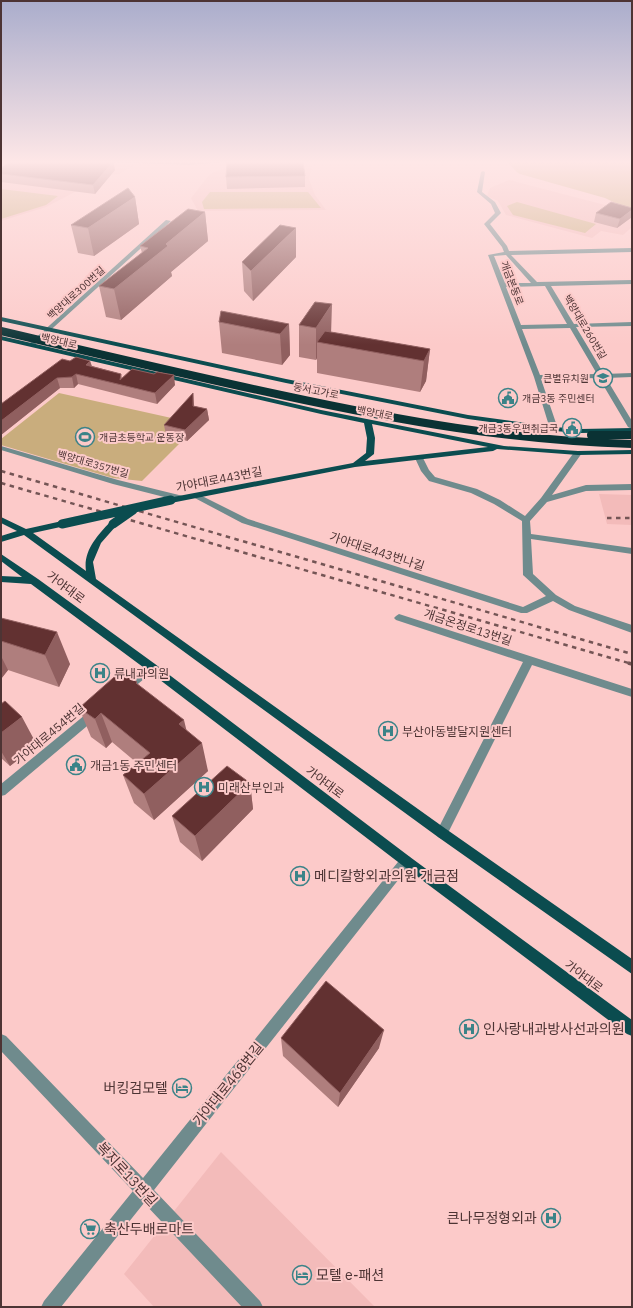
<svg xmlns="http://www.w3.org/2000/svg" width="633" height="1308" viewBox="0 0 633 1308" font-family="'IBM Plex Sans','Noto Sans KR',sans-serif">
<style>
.built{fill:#f3bbba}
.green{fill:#c9ad7d}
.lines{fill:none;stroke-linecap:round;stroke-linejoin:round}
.minor{fill:#6f8b8d;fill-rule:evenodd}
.major{fill:#0b4c4f;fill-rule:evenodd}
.rail-far1{stroke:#745555;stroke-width:2.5;stroke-dasharray:4.5 4.5;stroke-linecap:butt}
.rail{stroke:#745555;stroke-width:3.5;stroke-dasharray:6 6;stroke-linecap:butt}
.major-bridge{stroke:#0b4c4f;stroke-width:9}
.highway-bridge{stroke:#0a3234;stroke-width:8}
.wall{fill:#af7e7d}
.shaded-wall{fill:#905f5f}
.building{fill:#623131;stroke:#905f5f}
.labels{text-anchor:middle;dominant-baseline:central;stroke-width:4;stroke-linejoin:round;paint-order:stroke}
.far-street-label{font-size:10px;fill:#4d3434;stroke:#fccac9}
.far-poi-label{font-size:10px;fill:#4d3434;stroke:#fccac9;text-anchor:end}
.street-label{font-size:12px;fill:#4d3434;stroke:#fccac9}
.poi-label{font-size:12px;fill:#4d3434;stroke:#fccac9;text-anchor:start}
.near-poi-label{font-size:14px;fill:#4d3434;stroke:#fccac9;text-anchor:start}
.near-street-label{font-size:14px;fill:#4d3434;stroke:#fccac9}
</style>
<rect width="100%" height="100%" fill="#fccac9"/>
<path class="built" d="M22,162H67L134,166L119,174L101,175L94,182L46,207L1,221V174Z
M240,165L312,166L309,179L315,195L326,210L198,211L191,198L210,174L223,169Z
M509,180L632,212V227L623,235L601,231L592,238L506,215L498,201L487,196L490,188Z
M599,494L632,495V525L607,524Z
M221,1152L375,1307H154L124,1274Z"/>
<path class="green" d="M506,162H632V211L605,198L520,174C514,171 512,165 506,162Z
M1,189L58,196L46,205L1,219Z
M210,192H308L321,208L204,209L202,202Z
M517,202L596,224L585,233L513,215L507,206Z
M59,393L176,419L162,436L182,441L142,481L113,478L1,445V439Z"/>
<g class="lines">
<path class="minor" d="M103,162H226L190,165Z
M483,171L485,172L482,192L495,202L501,213L490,224L507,246L509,251L632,248V252L511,255L537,282L632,280V284L551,286L574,324L632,322V326L576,327L604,374L632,373V377L606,378L632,421V429L628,427L599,378L541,379L558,429L554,431L550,429L534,377L488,255L504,252L502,247L484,224L495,213L491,204L477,192L481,172ZM506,255L531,283H505L494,256ZM545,286L567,324L521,325L506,287ZM570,328L597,374L540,375L522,329Z
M166,220L171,221L33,346H29V344Z
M1,446L118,480L183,496L184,498L180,501L113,484L1,450Z
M575,451H581L582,453L552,495L586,485L632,484V490L586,491L547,502L530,521L531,534L632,548V554L531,539L533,574L556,595L575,606L632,625V633L569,610L553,601L527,613H521L242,523L191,496L192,494H198L248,519L523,607L546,596L523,575L522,521L494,504L471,493L429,481L421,471L415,458L416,456H422L429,470L435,477L477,489L500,500L525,516L541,498Z
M399,614L632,689V697L532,665L446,837L442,839L438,837L436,833L438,829L523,662L396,620L394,618L396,616Z
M151,663L155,664L156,667L155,670L128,692L124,693L120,692L119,689L120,686L147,664Z
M95,709L99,710L100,713L99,716L5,795L1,796V784L91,710Z
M406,855L410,857L412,861L410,865L154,1190L260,1301L263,1307H242L144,1203L61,1307H41L44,1301L133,1191L1,1051V1034L6,1036L143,1178L402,857Z"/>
<path class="major" d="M1,317L286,379L468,415L554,427L581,429L632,428V432L581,433L554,431L468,419L286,383L1,321Z
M1,336L321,410L504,446L578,451L632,450V454L578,455L497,449L493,451L355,467L171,503L168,502L167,500L168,498L353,463L366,453L367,438L364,423L321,414L1,340ZM372,424L488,447L365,461L374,454L375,438Z
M1,517L26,529L62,521L65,522L66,524L65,526L33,533L86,571C83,551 97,536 110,522H116L117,524L116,526L101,543L93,562L96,579L446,829L632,959V974L438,837L24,535L1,542V536L17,531L1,523Z
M1,554L38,579L155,664L410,857L632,1020V1036L627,1034L402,865L147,670L31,584L1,582V576L22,577L1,561Z"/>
<path class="rail-far1" d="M1,471L632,654
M1,483L632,664
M607,518H632"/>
<path class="rail" d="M628,663L632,664"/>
<path class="major-bridge" d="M62,524L171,500
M113,524L133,510"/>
<path class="highway-bridge" d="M1,331C94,353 187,375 281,395C397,420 513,441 632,444
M591,435H632"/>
</g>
<path class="wall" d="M10,162H113L115,170L95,194L1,182V168Z
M305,176V187L227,189L226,177Z
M135,197L139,224L94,256L78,253L71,225Z
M205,212L208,241L171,272L172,276L121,320L106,317L99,286L142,253L140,246Z
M596,213L632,217L617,228L594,222Z
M296,257L253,301L244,291L242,262Z
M315,302L331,332L430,349L426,381L420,392L317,373V358L316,360L299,357V325Z
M219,322L289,324L290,355L282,365L222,353Z
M70,361H90L92,366L121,374L122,378L175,385L157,404L78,384L74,388H60L1,435V404Z
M194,404V406L207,409L209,420L187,441L166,435L164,425Z
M1,618L70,664L59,687L8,670L1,679Z
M137,684L186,730L208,771L154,820L134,803L123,775L137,763L112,742L106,748L91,737L79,708Z
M1,704L37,745L10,766L1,758Z
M250,783L253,809L202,861L180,842L172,816Z
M281,1038L379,1048L338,1107L283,1056Z"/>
<path class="shaded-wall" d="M113,162L115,170L95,194L93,185Z
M135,197L139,224L94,256L88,228Z
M632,210V217L617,228L620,219Z
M205,212L208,241L171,272L172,276L121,320L114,289L166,244Z
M296,228V257L253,301L251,271Z
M332,304L331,335L317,342V358L316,360V328Z
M289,324L290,355L282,365L280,334Z
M430,349L426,381L420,392L424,361Z
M90,361L93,371L86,365Z
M76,374L78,384L74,388L72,377Z
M174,375L175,385L157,404L155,393Z
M57,378L60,388L1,435V421Z
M193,393L194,404V416L193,406Z
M207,409L209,420L187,441L185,430Z
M57,632L70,664L59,687L45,655Z
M1,656L8,670L1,679Z
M101,713L112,742L106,748L95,719Z
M22,717L37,745L10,766L1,751V733Z
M184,720L191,749L179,724Z
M202,743L208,771L154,820L144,794Z
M250,783L253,809L202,861L195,836Z
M384,1030L379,1048L338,1107L340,1093Z"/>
<path class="building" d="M10,162H113L93,185L1,174V168Z
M227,162H303L305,176L226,177Z
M128,188L135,197L88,228L71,225Z
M611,202L632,208V210L620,219L596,213Z
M188,209L205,212L166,244L168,246L114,289L99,286L148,248L140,246Z
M280,225L296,228L251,271L242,262Z
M315,302L332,304L316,328L299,325Z
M221,311L289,324L280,334L219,322Z
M325,331L430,349L424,361L317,342Z
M76,357L90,361L86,365L121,374L120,380L132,369L154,374L157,372L174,375L155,393L76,374L72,377L57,378L1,421V404L62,359L70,361Z
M193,393V406L207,409L185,430L164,425Z
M1,618L57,632L45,655L1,641Z
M121,671L137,682L136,683L184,720L179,724L202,743L144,794L123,775L150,753L101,713L95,719L79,708Z
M5,701L22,717L1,733V704Z
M227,766L250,783L195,836L172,816Z
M326,981L384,1030L340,1093L281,1038Z"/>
<linearGradient id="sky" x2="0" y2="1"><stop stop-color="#aaadcc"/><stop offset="0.47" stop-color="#fee7e7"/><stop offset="1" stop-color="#fee7e7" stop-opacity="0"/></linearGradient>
<rect width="633" height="345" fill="url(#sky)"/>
<defs>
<symbol id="school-ring" viewBox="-11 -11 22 22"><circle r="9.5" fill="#fccac9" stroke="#3b8388" stroke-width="1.5"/><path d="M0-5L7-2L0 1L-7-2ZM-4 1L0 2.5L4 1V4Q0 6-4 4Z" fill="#3b8388"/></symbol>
<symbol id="civic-ring" viewBox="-11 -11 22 22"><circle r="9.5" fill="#fccac9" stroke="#3b8388" stroke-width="1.5"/><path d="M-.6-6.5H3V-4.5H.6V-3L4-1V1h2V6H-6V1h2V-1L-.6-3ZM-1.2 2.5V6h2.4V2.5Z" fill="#3b8388"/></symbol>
<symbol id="stadium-ring" viewBox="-11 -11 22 22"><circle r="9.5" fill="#fccac9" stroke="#3b8388" stroke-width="1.5"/><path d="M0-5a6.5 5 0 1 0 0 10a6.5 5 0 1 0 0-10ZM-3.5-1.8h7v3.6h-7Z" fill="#3b8388"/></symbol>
<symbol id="hospital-ring" viewBox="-11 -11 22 22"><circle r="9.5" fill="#fccac9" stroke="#3b8388" stroke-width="1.5"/><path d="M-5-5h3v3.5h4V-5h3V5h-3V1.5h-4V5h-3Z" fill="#3b8388"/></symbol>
<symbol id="hotel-ring" viewBox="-11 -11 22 22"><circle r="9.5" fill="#fccac9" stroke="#3b8388" stroke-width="1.5"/><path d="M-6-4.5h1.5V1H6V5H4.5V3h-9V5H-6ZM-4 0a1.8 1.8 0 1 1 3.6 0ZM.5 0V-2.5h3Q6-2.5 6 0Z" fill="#3b8388"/></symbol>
<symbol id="supermarket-ring" viewBox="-11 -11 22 22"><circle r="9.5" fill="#fccac9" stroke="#3b8388" stroke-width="1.5"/><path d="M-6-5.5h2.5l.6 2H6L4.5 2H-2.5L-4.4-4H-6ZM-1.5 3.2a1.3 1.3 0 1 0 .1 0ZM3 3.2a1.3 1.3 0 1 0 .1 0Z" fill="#3b8388"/></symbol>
</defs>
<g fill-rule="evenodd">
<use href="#school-ring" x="592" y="367" width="22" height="22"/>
<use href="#civic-ring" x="497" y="387" width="22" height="22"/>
<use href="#civic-ring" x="561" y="417" width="22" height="22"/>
<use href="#stadium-ring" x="74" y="426" width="22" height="22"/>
<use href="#hospital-ring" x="89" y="662" width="22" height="22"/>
<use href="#hospital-ring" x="377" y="720" width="22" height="22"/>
<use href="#civic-ring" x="65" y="754" width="22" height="22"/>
<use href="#hospital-ring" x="193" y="776" width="22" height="22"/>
<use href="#hospital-ring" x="289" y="865" width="22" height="22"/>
<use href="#hospital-ring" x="458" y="1018" width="22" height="22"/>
<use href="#hotel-ring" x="171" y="1077" width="22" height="22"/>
<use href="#hospital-ring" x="540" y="1207" width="22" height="22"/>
<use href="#supermarket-ring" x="79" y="1218" width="22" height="22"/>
<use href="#hotel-ring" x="291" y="1264" width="22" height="22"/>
</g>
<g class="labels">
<g class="far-street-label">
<text transform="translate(512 283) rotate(69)">개금본동로</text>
<text transform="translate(76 293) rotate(-42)">백양대로300번길</text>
<text transform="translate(585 327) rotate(59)">백양대로260번길</text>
<text transform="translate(59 341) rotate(13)">백양대로</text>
<text transform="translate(316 391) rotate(11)">동서고가로</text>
<text transform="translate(375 413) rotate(11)">백양대로</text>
<text transform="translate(93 464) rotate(16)">백양대로357번길</text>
</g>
<g class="far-poi-label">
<text x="589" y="378">큰별유치원</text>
<text x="522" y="398" text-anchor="start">개금3동 주민센터</text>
<text x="558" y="428">개금3동우편취급국</text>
<text x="99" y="437" text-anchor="start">개금초등학교 운동장</text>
</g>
<g class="street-label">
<text transform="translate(219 479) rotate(-11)">가야대로443번길</text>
<text transform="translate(377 551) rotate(18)">가야대로443번나길</text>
<text transform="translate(66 587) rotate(37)">가야대로</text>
<text transform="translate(468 627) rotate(18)">개금온정로13번길</text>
<text transform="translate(49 734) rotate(-40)">가야대로454번길</text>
<text transform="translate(325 782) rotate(37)">가야대로</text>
<text transform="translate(584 976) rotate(37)">가야대로</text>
</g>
<g class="poi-label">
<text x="114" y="673">류내과의원</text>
<text x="402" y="731">부산아동발달지원센터</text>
<text x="90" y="765">개금1동 주민센터</text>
<text x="218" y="787">미래산부인과</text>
</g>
<g class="near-poi-label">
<text x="314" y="876">메디칼항외과의원 개금점</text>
<text x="483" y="1029">인사랑내과방사선과의원</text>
<text x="168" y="1088" text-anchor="end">버킹검모텔</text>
<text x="537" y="1218" text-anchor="end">큰나무정형외과</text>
<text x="104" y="1229">축산두배로마트</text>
<text x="316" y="1275">모텔 e-패션</text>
</g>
<g class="near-street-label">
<text transform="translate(228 1084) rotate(-51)">가야대로468번길</text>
<text transform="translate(127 1174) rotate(47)">복지로13번길</text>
</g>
</g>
<rect width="633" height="1308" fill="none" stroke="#4d3434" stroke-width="4"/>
</svg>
